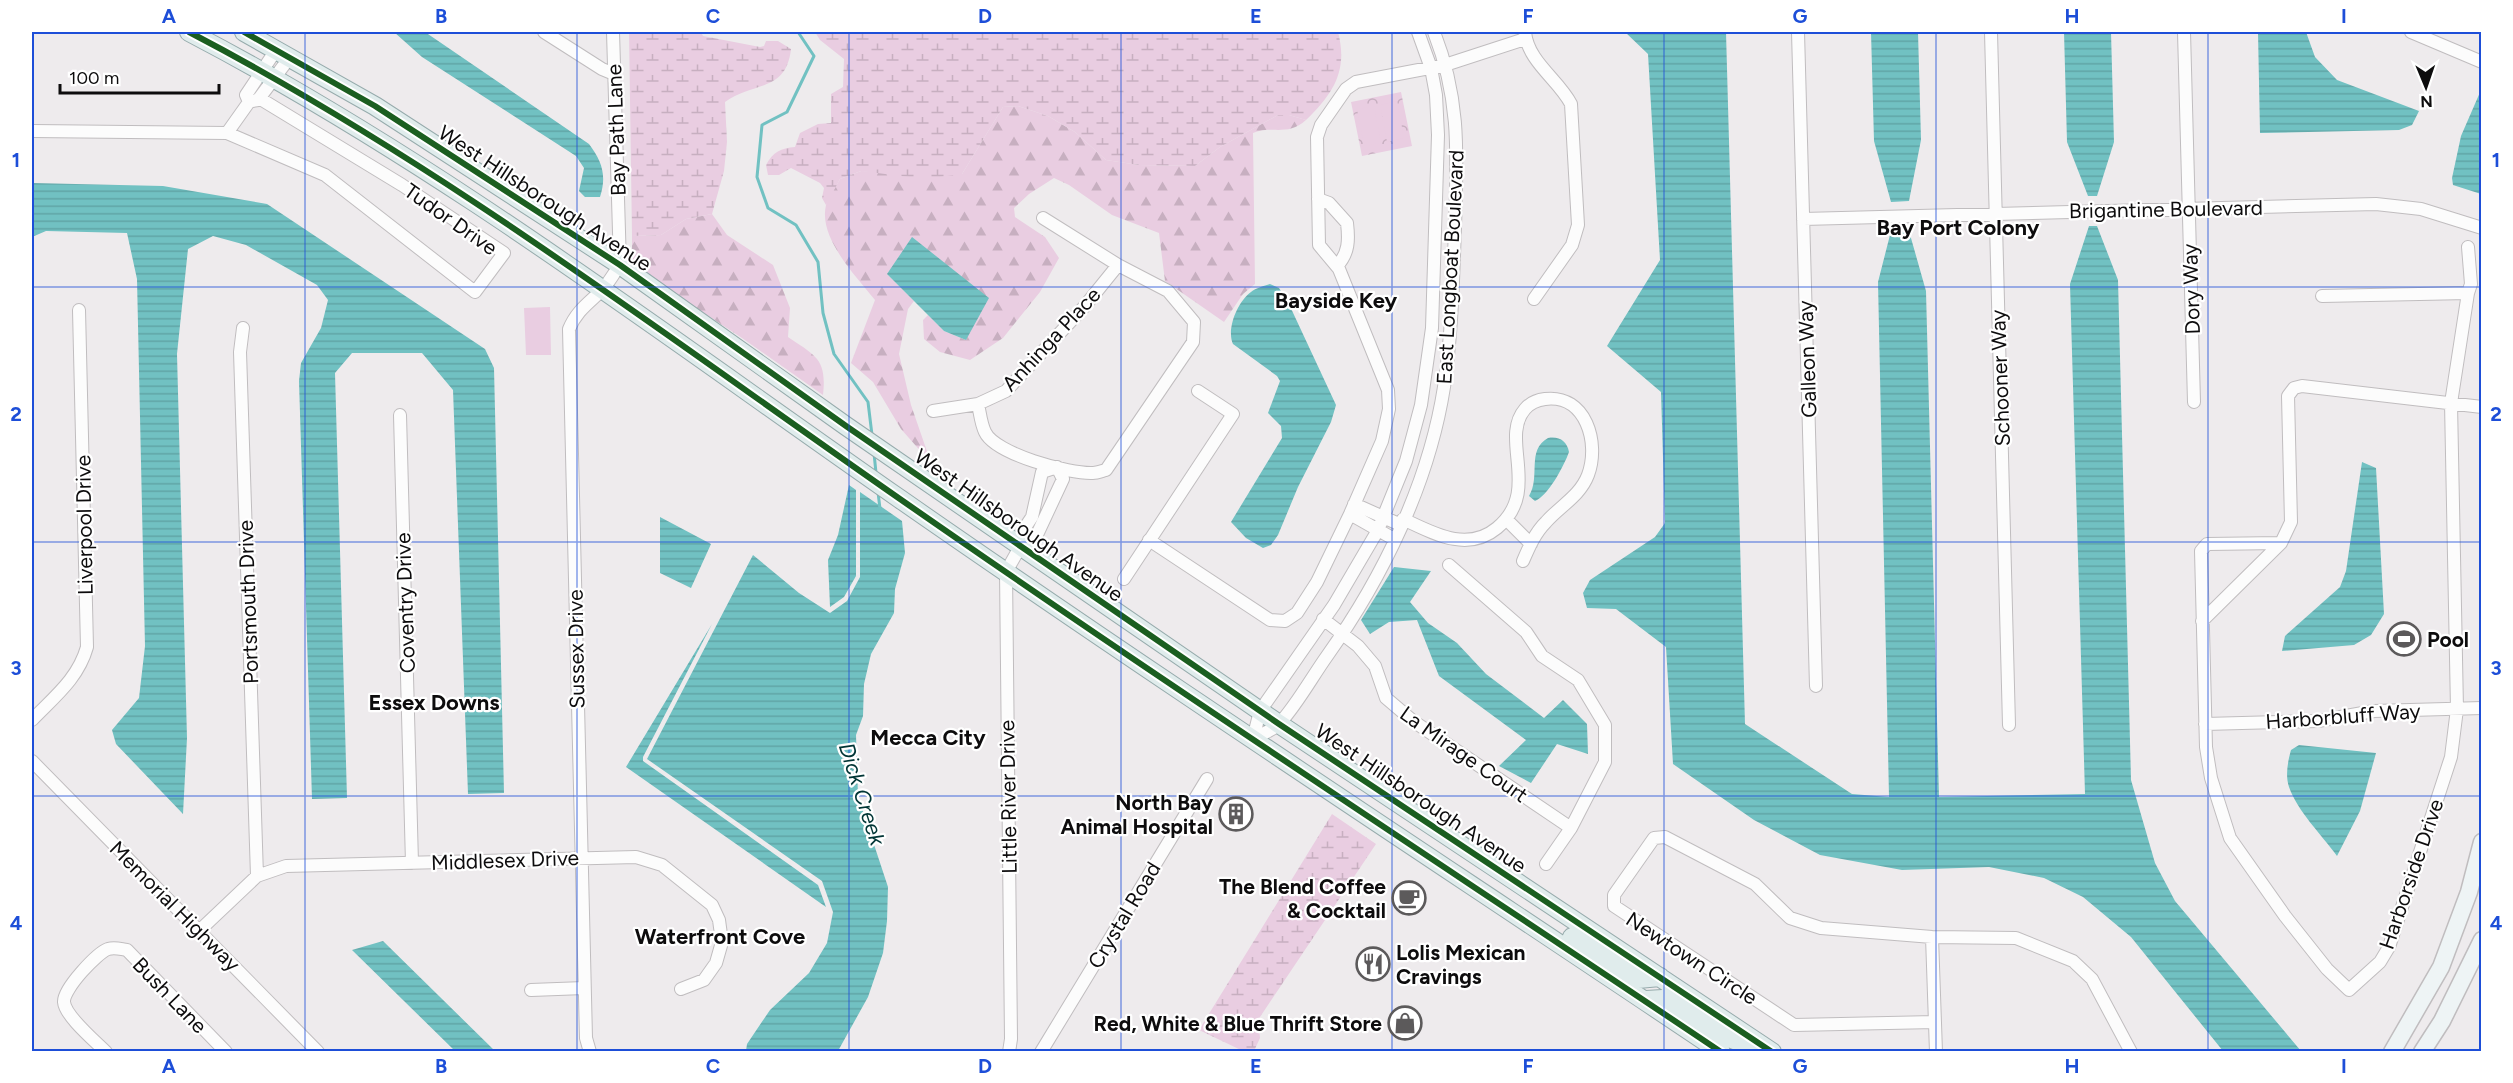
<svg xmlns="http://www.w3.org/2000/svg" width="2513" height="1083" viewBox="0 0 2513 1083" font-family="Figtree,sans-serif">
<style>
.forest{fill:url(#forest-firs)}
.wetland{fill:url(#wetland-marsh)}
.park{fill:url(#park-crowns)}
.garden{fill:#e9cde1}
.water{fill:url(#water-rules)}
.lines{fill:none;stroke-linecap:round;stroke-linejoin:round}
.stream{stroke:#71c1c2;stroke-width:3}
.street-casing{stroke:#c0bdbf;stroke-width:14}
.secondary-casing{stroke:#c0bdbf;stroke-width:19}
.primary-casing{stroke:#96abac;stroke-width:20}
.street{stroke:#fcfcfc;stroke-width:12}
.secondary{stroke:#eef4f5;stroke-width:16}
.primary{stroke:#e0ecec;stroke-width:18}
.cycleway-casing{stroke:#fff;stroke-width:10}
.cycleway{stroke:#1b5e20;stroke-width:6}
.grid{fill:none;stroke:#1d4ed8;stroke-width:1.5;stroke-opacity:0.55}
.labels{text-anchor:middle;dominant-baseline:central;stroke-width:4.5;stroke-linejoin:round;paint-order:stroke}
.street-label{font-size:21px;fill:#0d0c0d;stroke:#fff}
.poi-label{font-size:21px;font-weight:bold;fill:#0d0c0d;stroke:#fff;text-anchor:end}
.neighbourhood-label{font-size:22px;font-weight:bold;fill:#0d0c0d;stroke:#fff}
.water-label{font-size:22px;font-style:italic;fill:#003535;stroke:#fff}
.neatline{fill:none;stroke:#1d4ed8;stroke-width:2}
.grid-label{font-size:20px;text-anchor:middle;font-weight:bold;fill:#1d4ed8}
</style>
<defs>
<pattern id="forest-firs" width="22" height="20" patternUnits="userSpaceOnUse" patternTransform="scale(1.5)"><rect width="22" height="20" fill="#e9cde1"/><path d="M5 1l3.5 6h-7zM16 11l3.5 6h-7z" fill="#c7afc0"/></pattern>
<pattern id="wetland-marsh" width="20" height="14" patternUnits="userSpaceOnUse" patternTransform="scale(1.5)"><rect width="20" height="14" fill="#e9cde1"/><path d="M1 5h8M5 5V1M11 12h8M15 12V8" fill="none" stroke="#c7afc0"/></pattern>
<pattern id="park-crowns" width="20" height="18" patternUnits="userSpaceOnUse" patternTransform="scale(1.5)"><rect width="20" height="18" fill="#e9cde1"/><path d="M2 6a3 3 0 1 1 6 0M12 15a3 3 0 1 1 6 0" fill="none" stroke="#c7afc0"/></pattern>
<pattern id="water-rules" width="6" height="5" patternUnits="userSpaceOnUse" patternTransform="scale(1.5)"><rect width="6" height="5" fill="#71c1c2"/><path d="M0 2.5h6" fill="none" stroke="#61a5a6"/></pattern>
</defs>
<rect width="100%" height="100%" fill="#eeebed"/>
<path class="forest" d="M1018,106L1048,116L1075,132L1106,160L1139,165L1195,166L1220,147L1278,115H1289L1306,120C1288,137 1272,125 1253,133L1255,284L1243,294L1224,322L1165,281L1159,233L1112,215L1069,185L1054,178L1029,194L1014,208L1015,217L1045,237L1059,258L1040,292L1003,338L970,360L940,352L924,339L923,320L928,315L944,331L966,340L970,330L887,274L914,301L908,309L899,354L911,405L931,463L901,429L873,382L851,363L875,300C856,276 818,238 826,205C828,197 836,187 840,179L861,171L962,174L1003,107Z
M712,214L727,235L773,265L790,308L788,337C816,356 827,359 823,395L742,338L632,266V236L661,235L686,219Z"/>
<path class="wetland" d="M629,32H701L703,36L760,47L764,46L766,41H778L791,49C786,93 753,81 725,102L727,142L724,171L712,214L686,219L661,235L632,236Z
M815,32H1338C1348,70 1334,93 1306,120L1289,115H1278L1220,147L1195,166L1139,165L1106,160L1075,132L1048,116L1018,106L1003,107L962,174L925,179L861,171L840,179L826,205L822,198L824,188L820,183L791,168L779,175H768L766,165C773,152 781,148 795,147L800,133L818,124L831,123V94L843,87L844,59L820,40Z
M1332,814L1376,844L1258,1020L1260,1038L1254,1051H1243L1199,1030Z"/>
<path class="park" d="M1401,92L1412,146L1362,156L1351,102Z"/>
<path class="garden" d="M1397,101L1404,138L1387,142L1380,105Z
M1374,106L1381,143L1364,146L1357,109Z
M550,307L551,355H526L524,308Z"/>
<path class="water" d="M394,32H425L589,144C602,161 607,176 600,197H585L579,191L584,168L576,156L422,57Z
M1625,32H1726L1745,724L1852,794L1889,797L1878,282L1891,231H1909L1926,291L1939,797L2085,794L2070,284L2089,226H2097L2118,280L2131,780L2155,863L2175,901L2301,1051H2223L2131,937L2083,897L2044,878L1989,867L1902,870L1820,855L1754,820L1673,764L1666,647L1616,609L1587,608L1583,593L1590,580L1655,537L1665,523L1661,392L1607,346L1660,260L1648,54Z
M1871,32H1918L1921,140L1909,201L1891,202L1874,141Z
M2064,32H2111L2114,142L2097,196H2088L2067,142Z
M2258,32H2306L2315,57L2337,80L2419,111L2412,125L2399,130L2260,133Z
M2481,90V194L2453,185L2452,178L2461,136Z
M32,183L163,186L267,204L485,349L494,368L504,793L468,794L453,390L422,353H352L335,373L347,798L312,799L299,381L301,363L321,328L328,300L317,285L246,245L213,236L188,249L177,354L187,738L183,814L116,744L112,730L139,698L145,646L137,279L127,233L46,231L32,237Z
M912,237L989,298L966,340L944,331L887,274Z
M1270,284L1279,288L1288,302L1336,405L1331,422L1298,487L1278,535L1271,545L1263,548L1246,538L1231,522L1282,438L1281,426L1268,413L1280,381L1277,376L1233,344C1226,329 1238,301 1251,292C1256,288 1264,286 1270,284Z
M1548,438C1559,436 1567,441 1569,452C1564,466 1548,496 1535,501L1529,496C1541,477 1526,450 1548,438Z
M2362,462L2376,468L2384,614L2371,635L2354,645L2282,651L2285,636L2340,587L2346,571Z
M849,485L856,490V576L844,597L830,607L828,560L838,535Z
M860,492L902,521L905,553L895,589L894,613L871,654L864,684L863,716L856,735L858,796L888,887L887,921L883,953L868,997L838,1051H746L747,1044L770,1010L809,973L827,943L833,912L822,881L647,759L753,555L799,593L830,613L847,601L860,577Z
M660,517L711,544L691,588L660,573Z
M1394,567L1431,571L1410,602L1428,623L1457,643L1486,674L1544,718L1563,700L1587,724L1588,754L1557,744L1531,783L1499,766L1526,740L1439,676L1417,620L1389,622L1370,634L1361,620Z
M712,624L643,757V761L818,885L826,907L626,767Z
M2399,627H2407L2418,637L2415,641L2407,642L2405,644L2408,647L2402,652L2392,650L2387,644L2394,637V632Z
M2299,745L2376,753L2360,811L2337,856C2321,834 2298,812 2289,787C2285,775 2288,761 2291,750Z
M383,941L495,1051H455L352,950Z"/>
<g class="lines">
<path class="stream" d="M798,32L814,56L787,112L762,125L757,177L768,208L796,225L818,262L823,313L834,354L868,402L872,435
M874,453L876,473
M878,492L880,509"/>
<defs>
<path id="street" d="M544,32L602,69L614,74
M1525,32C1528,62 1558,79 1571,104L1578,225L1572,245L1534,299
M1798,32L1816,686
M1991,32L2009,725
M2184,32L2194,402
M2411,32L2482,62
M252,101L258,100L290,57
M32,131L227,133L325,175L475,292L504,253L402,185L259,98
M227,133L249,102L246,95L276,50
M1318,199L1329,203L1347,223C1349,240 1349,253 1337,266
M1803,219L2376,204L2421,209L2482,228
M2468,293L2471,284L2468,247
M2322,296L2468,293L2451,403L2457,709L2451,757L2389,947L2380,962L2349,990L2327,969L2285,916L2230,838L2211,778L2206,747L2201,551L2207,544L2281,543L2291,522L2288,396L2294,388L2302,386L2482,407
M243,328L240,352L257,876
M978,404C980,413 981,424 985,432C995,454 1069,474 1093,473C1097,473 1102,471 1106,470L1193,342L1194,322L1168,291L1118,265L1043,218
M933,411L978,404L1006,391L1084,307L1118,265
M400,415L412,863
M1354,504L1401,525
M1350,514L1394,539
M1403,519C1433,533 1467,553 1497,528C1542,491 1499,439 1525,409C1530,403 1537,400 1545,399C1586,394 1600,443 1588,475C1580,496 1560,506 1546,522C1535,533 1529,547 1523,561
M1506,519L1531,544
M1149,540L1270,620L1285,621L1297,613L1317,582L1350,514L1382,441L1389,409L1388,390L1339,269L1319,245L1317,137L1321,125L1346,89L1356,82L1445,65L1525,39
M1020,547L1035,539L1063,479L1057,467
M1449,565L1526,632L1542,656L1578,680L1605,725V762L1571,828L1546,864
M1124,579L1233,414L1198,391
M1323,619L1358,646L1375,666L1386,698L1413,721L1571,828
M2202,621L2281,543
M32,720C54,697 78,679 87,647L79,310
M2205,724L2318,721L2374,711L2482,708
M1253,739C1261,734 1274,730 1280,723C1298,703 1312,677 1327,656C1383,577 1429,483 1444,387C1452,334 1453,281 1455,228C1457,155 1461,101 1434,32
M1253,739L1260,711L1334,605L1378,530L1406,461L1421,405L1432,328L1438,135L1436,95L1431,68L1418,32
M32,761L318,1052
M200,930L257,876L286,866L636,857L662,865L712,905L719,920L722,942L716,963L704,980L681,989
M1932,937L1936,1052
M531,990L584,988
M1935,1022L1794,1025L1614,906V895L1654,838L1665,837L1755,884L1790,918L1821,928L1932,937L2016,938L2073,961L2092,979L2131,1052
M106,1052C95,1041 65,1016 64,1002C63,989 97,953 108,949C115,947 120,949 127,950L226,1052
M590,1052L586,1038L569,329C577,310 589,303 603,289C609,282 614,273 620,265L613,32
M1009,1052L1011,1039L1006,572L1020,547L1022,532L1032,517L1042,472L1057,467
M1041,1052L1207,779"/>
<path id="secondary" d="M2392,1052L2441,967L2469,892L2482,842
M2422,1052L2442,1021L2482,940"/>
<path id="primary" d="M189,32C440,163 667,337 900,499C1170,687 1447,868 1721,1052
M244,32L375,106L620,265L846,426L1279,724L1772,1052
M1572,937L1638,979L1660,977
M1646,1000L1663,999L1732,1039L1745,1044"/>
</defs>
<use href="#street" class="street-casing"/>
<use href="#secondary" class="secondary-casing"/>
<use href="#primary" class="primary-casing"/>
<use href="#street" class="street"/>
<use href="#secondary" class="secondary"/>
<use href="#primary" class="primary"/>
<defs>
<path id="cycleway" d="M189,32C440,163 667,337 900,499C1170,687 1447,868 1721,1052
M244,32L375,106L620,265L846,426L1279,724L1772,1052"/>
</defs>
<use href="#cycleway" class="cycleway-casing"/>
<use href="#cycleway" class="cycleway"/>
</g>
<path class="grid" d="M305,32V1052M577,32V1052M849,32V1052M1121,32V1052M1392,32V1052M1664,32V1052M1936,32V1052M2208,32V1052M32,287H2482M32,542H2482M32,796H2482"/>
<defs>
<symbol id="stadium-ring" viewBox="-11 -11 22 22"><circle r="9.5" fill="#fff" stroke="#5c5a5b" stroke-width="1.5"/><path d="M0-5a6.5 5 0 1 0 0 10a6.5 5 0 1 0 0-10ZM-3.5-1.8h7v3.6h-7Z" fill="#5c5a5b"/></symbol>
<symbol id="building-ring" viewBox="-11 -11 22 22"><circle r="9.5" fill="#fff" stroke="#5c5a5b" stroke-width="1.5"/><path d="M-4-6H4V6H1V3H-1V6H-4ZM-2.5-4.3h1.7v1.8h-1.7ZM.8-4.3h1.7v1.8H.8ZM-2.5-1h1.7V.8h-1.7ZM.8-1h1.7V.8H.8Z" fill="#5c5a5b"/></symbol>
<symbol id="cafe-ring" viewBox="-11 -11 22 22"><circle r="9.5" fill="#fff" stroke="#5c5a5b" stroke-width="1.5"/><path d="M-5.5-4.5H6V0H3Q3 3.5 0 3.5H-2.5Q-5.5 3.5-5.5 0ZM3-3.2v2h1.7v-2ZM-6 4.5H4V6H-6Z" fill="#5c5a5b"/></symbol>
<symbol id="restaurant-ring" viewBox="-11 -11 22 22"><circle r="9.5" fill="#fff" stroke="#5c5a5b" stroke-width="1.5"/><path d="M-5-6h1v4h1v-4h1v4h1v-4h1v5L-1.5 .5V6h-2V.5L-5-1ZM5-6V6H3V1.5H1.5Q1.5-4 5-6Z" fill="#5c5a5b"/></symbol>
<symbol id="shop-ring" viewBox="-11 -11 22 22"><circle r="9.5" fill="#fff" stroke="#5c5a5b" stroke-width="1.5"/><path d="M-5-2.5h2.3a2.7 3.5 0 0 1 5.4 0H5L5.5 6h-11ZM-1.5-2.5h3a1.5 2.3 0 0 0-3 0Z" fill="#5c5a5b"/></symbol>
</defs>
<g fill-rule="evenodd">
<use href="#stadium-ring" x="2385" y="620" width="38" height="38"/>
<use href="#building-ring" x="1217" y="795" width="38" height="38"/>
<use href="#cafe-ring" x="1390" y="879" width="38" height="38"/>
<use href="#restaurant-ring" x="1354" y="945" width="38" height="38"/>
<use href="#shop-ring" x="1386" y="1004" width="38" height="38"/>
</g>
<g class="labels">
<g class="street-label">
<text transform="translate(616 130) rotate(-92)">Bay Path Lane</text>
<text transform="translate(545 198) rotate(33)">West Hillsborough Avenue</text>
<text transform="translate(2166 209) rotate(-1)">Brigantine Boulevard</text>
<text transform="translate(451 219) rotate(35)">Tudor Drive</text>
<text transform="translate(1450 267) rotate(-87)">East Longboat Boulevard</text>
<text transform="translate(2191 289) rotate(-92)">Dory Way</text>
<text transform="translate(1051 339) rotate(-47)">Anhinga Place</text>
<text transform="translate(1807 359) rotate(-92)">Galleon Way</text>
<text transform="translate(2000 378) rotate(-92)">Schooner Way</text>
<text transform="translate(84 525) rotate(-91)">Liverpool Drive</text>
<text transform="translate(1019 525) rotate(35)">West Hillsborough Avenue</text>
<text transform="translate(248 602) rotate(-92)">Portsmouth Drive</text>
<text transform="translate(405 603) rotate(-92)">Coventry Drive</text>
<text transform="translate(576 649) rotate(-91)">Sussex Drive</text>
<text transform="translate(2343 716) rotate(-4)">Harborbluff Way</text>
<text transform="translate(1464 754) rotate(35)">La Mirage Court</text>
<text transform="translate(1008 797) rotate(-91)">Little River Drive</text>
<text transform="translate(1421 798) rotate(34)">West Hillsborough Avenue</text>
<text transform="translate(505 860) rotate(-2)">Middlesex Drive</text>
<text transform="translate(2411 874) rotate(-71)">Harborside Drive</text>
<text transform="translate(175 906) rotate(45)">Memorial Highway</text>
<text transform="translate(1124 915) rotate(-59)">Crystal Road</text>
<text transform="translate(1692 958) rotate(33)">Newtown Circle</text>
<text transform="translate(170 995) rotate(46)">Bush Lane</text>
</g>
<g class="poi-label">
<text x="2427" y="639" text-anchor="start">Pool</text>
<text x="1213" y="802">North Bay<tspan x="1213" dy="24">Animal Hospital</tspan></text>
<text x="1386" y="886">The Blend Coffee<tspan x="1386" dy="24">&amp; Cocktail</tspan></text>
<text x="1396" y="952" text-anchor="start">Lolis Mexican<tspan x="1396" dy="24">Cravings</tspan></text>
<text x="1382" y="1023">Red, White &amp; Blue Thrift Store</text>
</g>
<g class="neighbourhood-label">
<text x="1958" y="227">Bay Port Colony</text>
<text x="1336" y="300">Bayside Key</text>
<text x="434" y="702">Essex Downs</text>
<text x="928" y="737">Mecca City</text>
<text x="720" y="936">Waterfront Cove</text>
</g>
<g class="water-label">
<text transform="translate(862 794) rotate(72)">Dick Creek</text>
</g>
</g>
<rect width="2513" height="1083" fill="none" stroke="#ffffff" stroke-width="66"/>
<g transform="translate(2426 87) rotate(178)" stroke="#ffffff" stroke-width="4.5" paint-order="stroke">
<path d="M0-4.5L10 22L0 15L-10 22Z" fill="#0d0c0d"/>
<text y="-9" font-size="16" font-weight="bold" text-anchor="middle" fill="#0d0c0d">N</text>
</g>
<path d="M60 84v9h159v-9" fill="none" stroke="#0d0c0d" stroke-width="3"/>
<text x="69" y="84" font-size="18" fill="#0d0c0d" stroke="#ffffff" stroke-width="4.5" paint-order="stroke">100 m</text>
<rect x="33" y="33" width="2447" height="1017" class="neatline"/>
<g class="grid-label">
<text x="169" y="23">A</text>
<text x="441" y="23">B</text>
<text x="713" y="23">C</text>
<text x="985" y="23">D</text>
<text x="1256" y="23">E</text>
<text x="1528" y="23">F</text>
<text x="1800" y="23">G</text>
<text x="2072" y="23">H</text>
<text x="2344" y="23">I</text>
<text x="16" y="167">1</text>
<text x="2496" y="167">1</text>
<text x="16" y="421">2</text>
<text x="2496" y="421">2</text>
<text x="16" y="675">3</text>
<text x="2496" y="675">3</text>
<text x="16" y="930">4</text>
<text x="2496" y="930">4</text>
<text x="169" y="1073">A</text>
<text x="441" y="1073">B</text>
<text x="713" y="1073">C</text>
<text x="985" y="1073">D</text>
<text x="1256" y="1073">E</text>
<text x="1528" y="1073">F</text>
<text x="1800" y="1073">G</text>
<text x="2072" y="1073">H</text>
<text x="2344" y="1073">I</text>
</g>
</svg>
